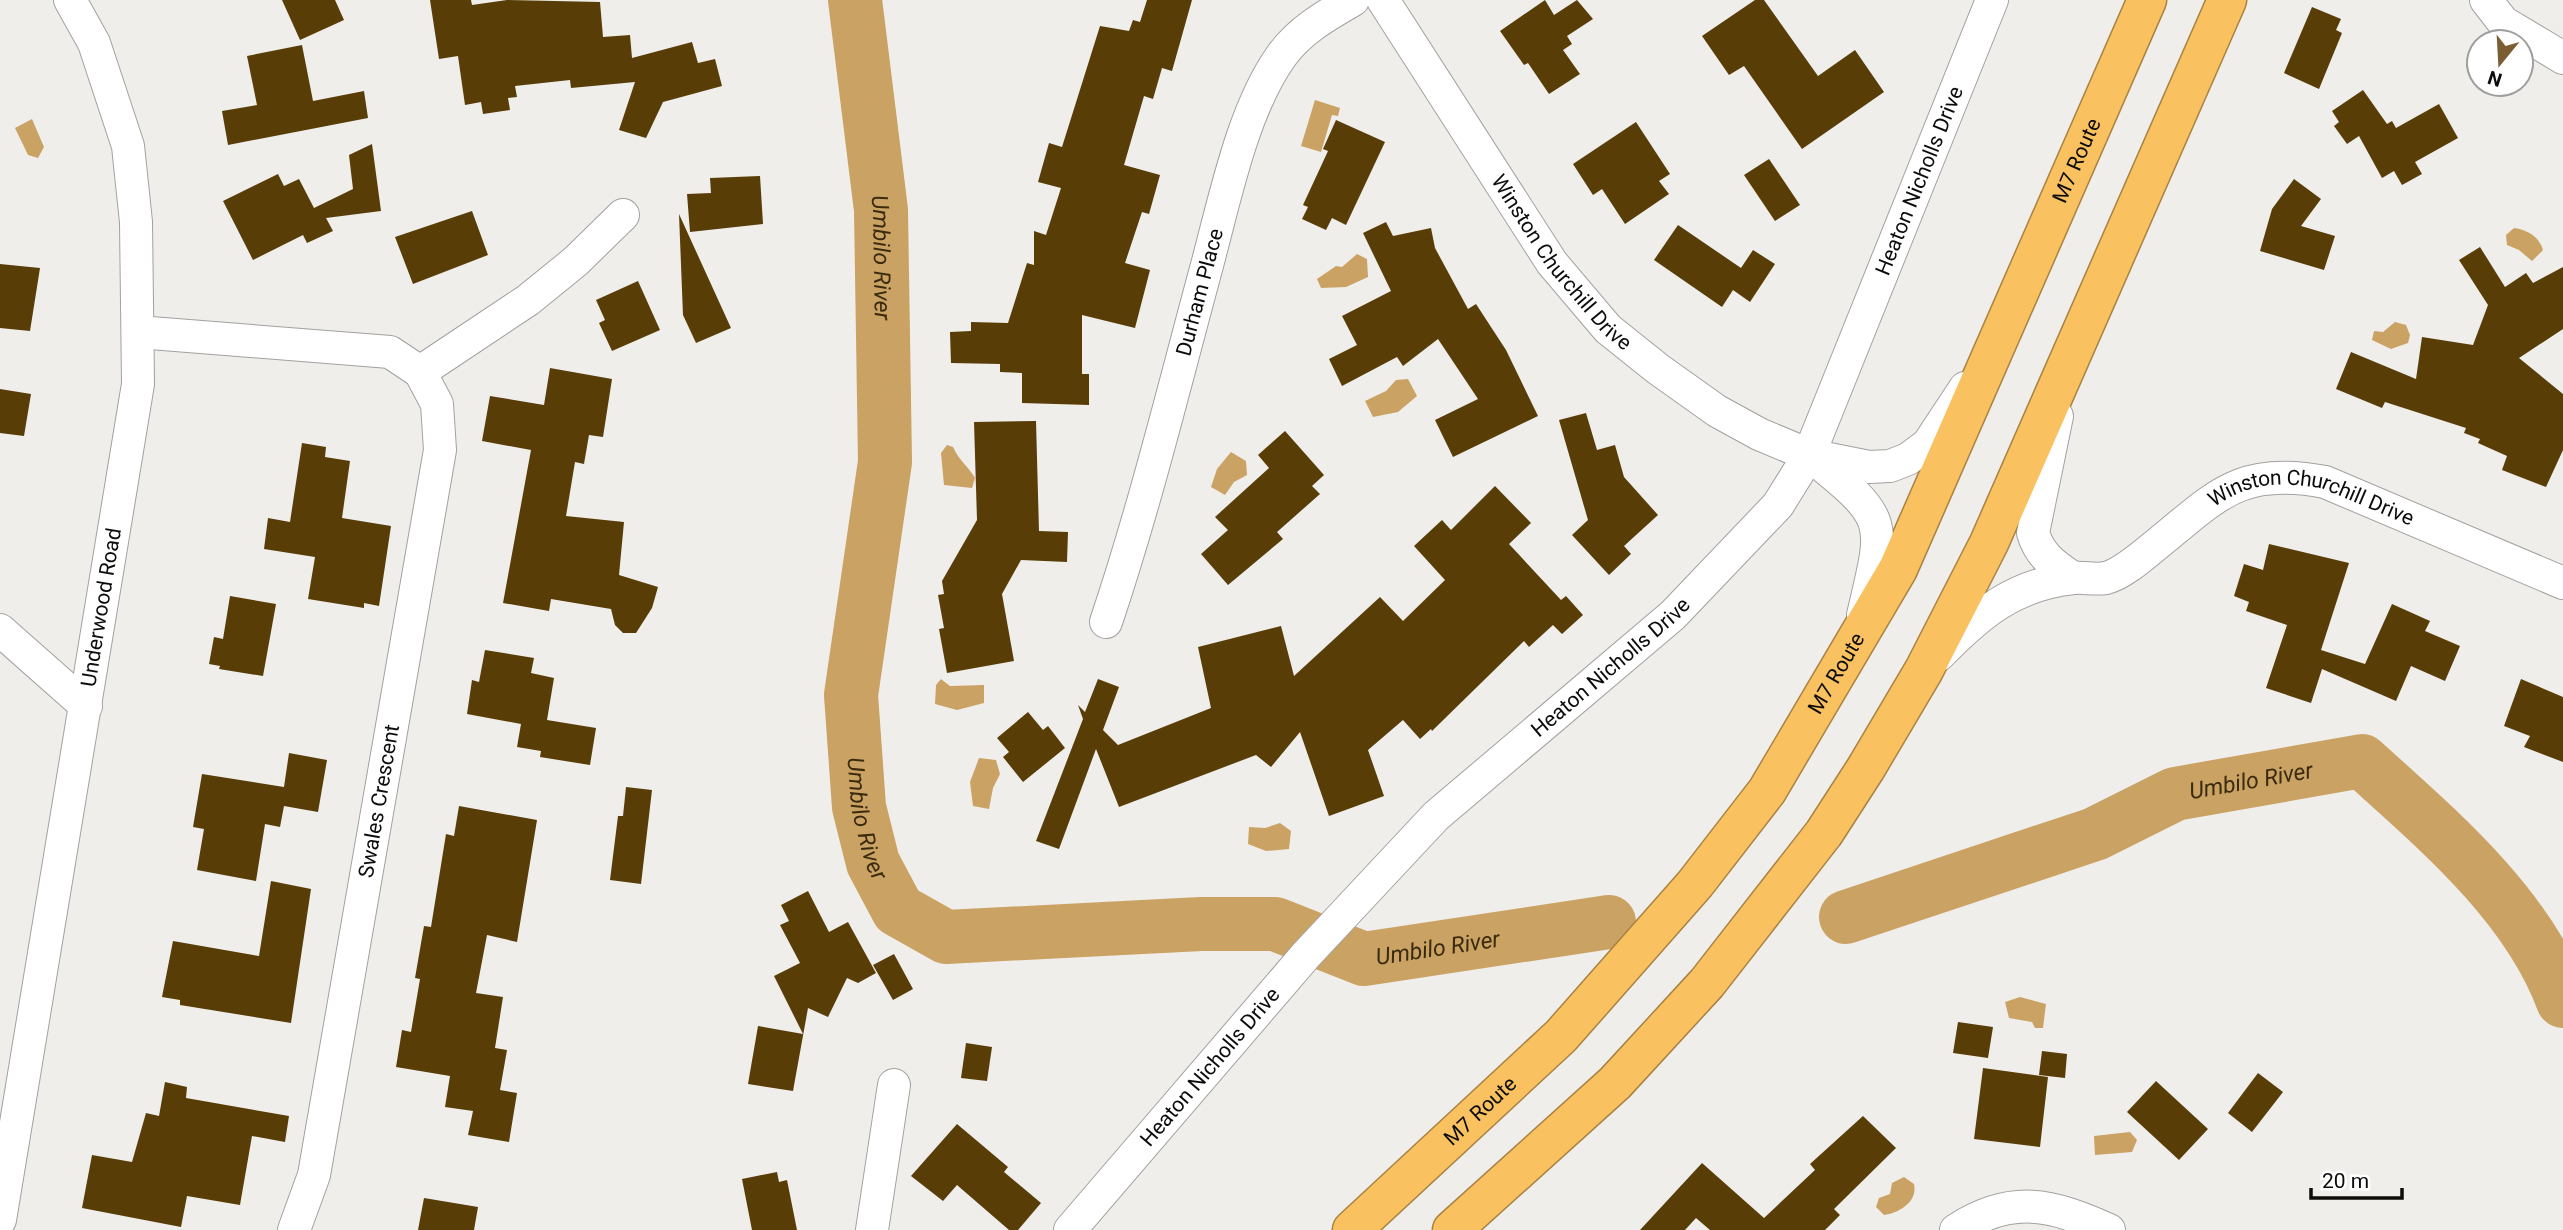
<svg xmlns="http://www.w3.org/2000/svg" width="2563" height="1230" viewBox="0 0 2563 1230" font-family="Roboto,sans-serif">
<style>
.water{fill:#caa263}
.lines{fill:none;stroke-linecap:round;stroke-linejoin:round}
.river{stroke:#caa263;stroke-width:54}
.building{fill:#583d07}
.minor-casing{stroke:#a3a19f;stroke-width:34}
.highway-casing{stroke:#a78242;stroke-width:41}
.minor{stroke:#fff;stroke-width:32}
.highway{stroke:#fac160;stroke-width:38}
.labels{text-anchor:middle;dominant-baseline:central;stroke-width:7;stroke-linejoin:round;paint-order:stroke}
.street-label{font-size:21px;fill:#0c0c0b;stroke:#fff}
.water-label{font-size:23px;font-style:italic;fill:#3b2b0e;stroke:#fff}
</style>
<rect width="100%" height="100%" fill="#f0eeeb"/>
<path class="water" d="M1315,100L1340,108L1338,116L1332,115L1321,152L1301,146Z
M32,119L44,147L38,158L28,155L15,128Z
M2514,228C2527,230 2539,236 2543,250L2532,261L2519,250L2507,245L2506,235Z
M1357,254L1367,259L1368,277L1346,287L1321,288L1317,279L1336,266L1342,267Z
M2395,322L2406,325L2410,335L2408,343L2391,349L2372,340L2374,331L2383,332Z
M1408,379L1417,396L1398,412L1373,417L1365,401L1386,391L1396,380Z
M947,445L953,447C960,462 969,467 975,478L972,488L944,485L941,453Z
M1231,452L1246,461L1247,475L1234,482L1225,495L1211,487L1217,469Z
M941,679L950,686L984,685V703L957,710L935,704L936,685Z
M979,758L996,760L1000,774L993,788L989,809L973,806L970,782Z
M1280,823L1291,831L1289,849L1266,851L1248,844L1249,827L1265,828Z
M2020,997L2046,1004L2043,1028H2035L2032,1022L2009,1018L2005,1002Z
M2130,1132L2137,1140L2132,1152L2095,1155L2094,1136Z
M1904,1177L1914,1184C1918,1202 1899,1213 1884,1215L1876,1207L1879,1198L1890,1194L1892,1183Z"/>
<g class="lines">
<g class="river">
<path id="s1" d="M855,0L881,210L885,462L851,695L859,807L873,863L898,910L946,937L1201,924H1275L1364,959L1609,922"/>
<path id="s2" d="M1846,917L2095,834L2175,794L2362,761C2437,829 2527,904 2563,1001"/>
</g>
</g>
<path class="building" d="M282,0H335L344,20L300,40Z
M430,0H471L472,5L507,0L600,2L603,37L630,35L632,58L692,42L698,63L715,59L722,86L663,102L646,138L619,130L635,82L571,88L570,80L515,86L517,97L508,98L510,110L483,114L481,102L465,105L458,56L439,59Z
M1147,0H1192L1172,71L1162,68L1153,99L1144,96L1124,165L1160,175L1149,214L1142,212L1125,263L1150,270L1135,328L1082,315V374H1089V405L1022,403V373L1000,372V364L951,363L950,332L971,331V322L1008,323L1027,263L1034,265V231L1046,235L1061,188L1038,182L1049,143L1062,147L1100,26L1129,31L1133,20L1140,22Z
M1545,0L1554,15L1577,0L1593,19L1567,36L1572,44L1563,50L1580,74L1549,94L1528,63L1524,65L1500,31Z
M1755,0H1764L1818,76L1855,50L1884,92L1802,149L1744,66L1729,75L1702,36Z
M2312,7L2341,19L2336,30L2342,33L2319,89L2284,73Z
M302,45L313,101L364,91L368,118L228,145L222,111L257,105L247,56Z
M2363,90L2387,124L2392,121L2396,128L2439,104L2458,138L2415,162L2422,174L2402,185L2394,171L2382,178L2359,136L2347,144L2334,126L2339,122L2332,111Z
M1336,120L1385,142L1346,225L1332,218L1326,230L1302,219L1308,207L1303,205L1328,151L1323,149Z
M1636,122L1670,174L1659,181L1669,194L1625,224L1602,189L1593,195L1573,164Z
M372,144L381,211L326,218L333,231L307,243L303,235L253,260L223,201L278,174L284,186L299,179L314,208L353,189L349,155Z
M1769,159L1800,205L1775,221L1744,175Z
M760,176L763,224L690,232L687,194L711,193L710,178Z
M2294,179L2321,199L2301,226L2335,236L2324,270L2260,251L2272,209Z
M472,211L488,255L413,284L395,237Z
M679,214L731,328L696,343L683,315Z
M1386,222L1393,236L1431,228L1435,248L1468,309L1476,304L1506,350L1538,416L1453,457L1435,420L1478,399L1438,339L1403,366L1397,357L1342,386L1329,359L1357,345L1342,316L1391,291L1363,233Z
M1678,225L1741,268L1753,250L1775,264L1750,302L1733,290L1722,307L1654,260Z
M2480,247L2505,287L2526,273L2533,283L2563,267V329L2519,358L2563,394V450L2546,487L2502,470L2507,456L2478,443L2480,439L2464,433L2466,428L2385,402L2382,408L2336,389L2351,352L2416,379L2422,337L2473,345L2488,305L2459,260Z
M0,264L40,268L30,331L0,328Z
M638,281L660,330L612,351L599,323L605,320L596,300Z
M550,368L612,379L603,437L589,435L584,464L575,462L566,516L624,522L619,575L658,587L652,608L636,633H623L615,625L611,609L551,599L549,611L503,603L531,450L482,441L490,396L544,405Z
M0,389L31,394L24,436L0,433Z
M1586,413L1597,450L1615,445L1624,477L1658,515L1624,546L1631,554L1609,575L1572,535L1588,520L1559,420Z
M1036,421L1039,531L1068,532L1067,562L1021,560L1002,594L1014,661L947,673L939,629L944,628L938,595L944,594L942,581L977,520L974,422Z
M1285,431L1324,475L1312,486L1320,494L1277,532L1283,539L1228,585L1201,554L1228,530L1215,517L1269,468L1258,455Z
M302,443L326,447L325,457L350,461L342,518L391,526L379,606L364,603V608L308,599L315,557L264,549L268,518L290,522Z
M1495,486L1531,523L1509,544L1561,600L1566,596L1583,615L1562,634L1553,625L1529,647L1524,641L1432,731L1431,729L1420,739L1403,720L1368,750L1384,796L1329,816L1300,732L1271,767L1256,755L1119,807L1096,749L1059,849L1036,841L1083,719L1078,705L1085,712L1098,679L1119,687L1103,730L1118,745L1211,708L1198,647L1281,626L1294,676L1380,597L1403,621L1445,580L1414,546L1442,520L1451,530Z
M2269,544L2349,563L2321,650L2365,664L2392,604L2430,621L2425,631L2460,646L2445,681L2411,666L2396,701L2322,669L2311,703L2266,688L2287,625L2246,611L2249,602L2234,596L2244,564L2263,570Z
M230,596L276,604L263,676L219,669L220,666L209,664L214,637L223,639Z
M485,650L534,658L531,673L554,678L547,720L596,728L590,765L540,757L541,751L517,747L521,724L467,714L472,680L479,682Z
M2521,679L2563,697V762L2524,747L2530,736L2504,726Z
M1028,712L1043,730L1048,726L1065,748L1023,782L1003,757L1009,752L997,738Z
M289,753L327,760L318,812L284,806L280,827L265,824L256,881L197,870L204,829L193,827L202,774L284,787Z
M626,787L652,790L641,884L610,880L618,816H623Z
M459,806L537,820L517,942L487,935L476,993L503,997L495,1048L507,1050L500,1090L517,1093L509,1142L468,1135L473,1111L445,1107L450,1076L396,1067L402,1030L411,1032L420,979L415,978L424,926L431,927L446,834L454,836Z
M271,881L311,889L291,1023L180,1005V1000L162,997L173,941L259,956Z
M808,891L829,932L848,922L876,973L858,983L847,978L828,1017L808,1008L793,1091L748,1084L758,1026L803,1034L774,976L800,963L780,925L789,921L781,905Z
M894,954L913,989L893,1000L873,965Z
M1958,1022L1993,1027L1988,1058L1953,1053Z
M966,1043L992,1047L987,1081L961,1078Z
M2042,1051L2067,1054L2065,1078L2039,1075Z
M1983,1068L2048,1077L2040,1147L1974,1139Z
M2258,1073L2283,1092L2252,1132L2228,1113Z
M2156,1081L2208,1129L2179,1160L2127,1112Z
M165,1082L187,1087L186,1098L289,1116L285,1142L252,1136L240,1205L187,1196L181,1227L82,1208L92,1155L132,1162L146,1113L159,1116Z
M1863,1116L1896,1148L1834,1209L1840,1215L1825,1230H1710L1696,1218L1685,1230H1640L1702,1163L1764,1218L1815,1170L1810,1164Z
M957,1124L1008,1167L1004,1172L1041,1203L1018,1230H1009L957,1185L943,1201L911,1176Z
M777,1172L779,1182L787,1180L797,1230H752L742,1179Z
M424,1198L478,1207L474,1230H418Z"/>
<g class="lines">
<defs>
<g id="minor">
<path id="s3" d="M1383,0L1552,263L1608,329L1658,369L1717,411L1759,434L1809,455L1869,467L1890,466L1908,459L1928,444L1965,388"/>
<path d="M2486,0L2503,22L2563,58"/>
<path d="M138,332L390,352L420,372L528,300L576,261L623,215"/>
<path d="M2057,416L2033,533C2040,556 2054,565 2073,578"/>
<path d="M1813,458C1890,520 1885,521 1863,615"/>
<path id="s4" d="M1106,622C1145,506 1174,387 1206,269C1224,203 1242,110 1282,55C1300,30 1327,15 1353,0"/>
<path d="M0,630L86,706"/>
<path id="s5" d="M1939,655C1979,614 2014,584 2074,578C2084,577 2096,580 2106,578C2121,574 2139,559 2151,549C2215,498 2237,465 2325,482L2563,583"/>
<path id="s6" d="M0,1220L138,384L136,222L128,146L94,43L70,0"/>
<path id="s7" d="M294,1230L314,1175L440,450L437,404L420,372"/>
<path d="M872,1230L894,1085"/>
<path id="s8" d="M1070,1230L1306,955L1436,816L1673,615L1778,505L1809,455L1992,0"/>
<path d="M1956,1230C2012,1194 2051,1204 2109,1230"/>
</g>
<g id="highway">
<path id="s9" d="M1352,1230L1561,1036L1695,884L1767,791L1898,569L2147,0"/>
<path d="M1452,1230L1615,1083L1707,983L1824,833L1866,768L1924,670L1989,543L2227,0"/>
</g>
</defs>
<use href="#minor" class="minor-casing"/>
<use href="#highway" class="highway-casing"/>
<use href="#minor" class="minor"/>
<use href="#highway" class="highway"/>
</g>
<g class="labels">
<g class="street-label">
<text stroke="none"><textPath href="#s9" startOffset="1309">M7 Route</textPath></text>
<text stroke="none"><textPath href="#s8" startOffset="1370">Heaton Nicholls Drive</textPath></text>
<text stroke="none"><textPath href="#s3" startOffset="318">Winston Churchill Drive</textPath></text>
<text stroke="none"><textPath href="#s4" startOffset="343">Durham Place</textPath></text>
<text stroke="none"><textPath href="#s5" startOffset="429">Winston Churchill Drive</textPath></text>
<text stroke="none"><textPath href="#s6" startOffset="621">Underwood Road</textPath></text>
<text stroke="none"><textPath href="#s8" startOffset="782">Heaton Nicholls Drive</textPath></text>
<text stroke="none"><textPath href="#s9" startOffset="742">M7 Route</textPath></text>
<text stroke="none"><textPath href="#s7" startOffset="438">Swales Crescent</textPath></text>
<text stroke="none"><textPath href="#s8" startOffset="215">Heaton Nicholls Drive</textPath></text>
<text stroke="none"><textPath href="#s9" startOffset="175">M7 Route</textPath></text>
</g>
<g class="water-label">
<text stroke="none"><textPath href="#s1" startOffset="259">Umbilo River</textPath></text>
<text stroke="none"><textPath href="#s2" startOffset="429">Umbilo River</textPath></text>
<text stroke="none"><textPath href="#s1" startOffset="824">Umbilo River</textPath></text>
<text stroke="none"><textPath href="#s1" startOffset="1477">Umbilo River</textPath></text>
</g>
</g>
<g transform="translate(2500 63) rotate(198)"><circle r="33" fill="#ffffff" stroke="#9e9e9d" stroke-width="2"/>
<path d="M0-5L12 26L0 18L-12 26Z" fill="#7a5e31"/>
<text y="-10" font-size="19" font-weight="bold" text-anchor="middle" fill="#0c0c0b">N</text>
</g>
<path d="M2311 1188v10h91v-10" fill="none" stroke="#0c0c0b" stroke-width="3.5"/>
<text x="2322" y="1188" font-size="21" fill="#0c0c0b" stroke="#ffffff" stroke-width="5" paint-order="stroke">20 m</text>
</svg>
